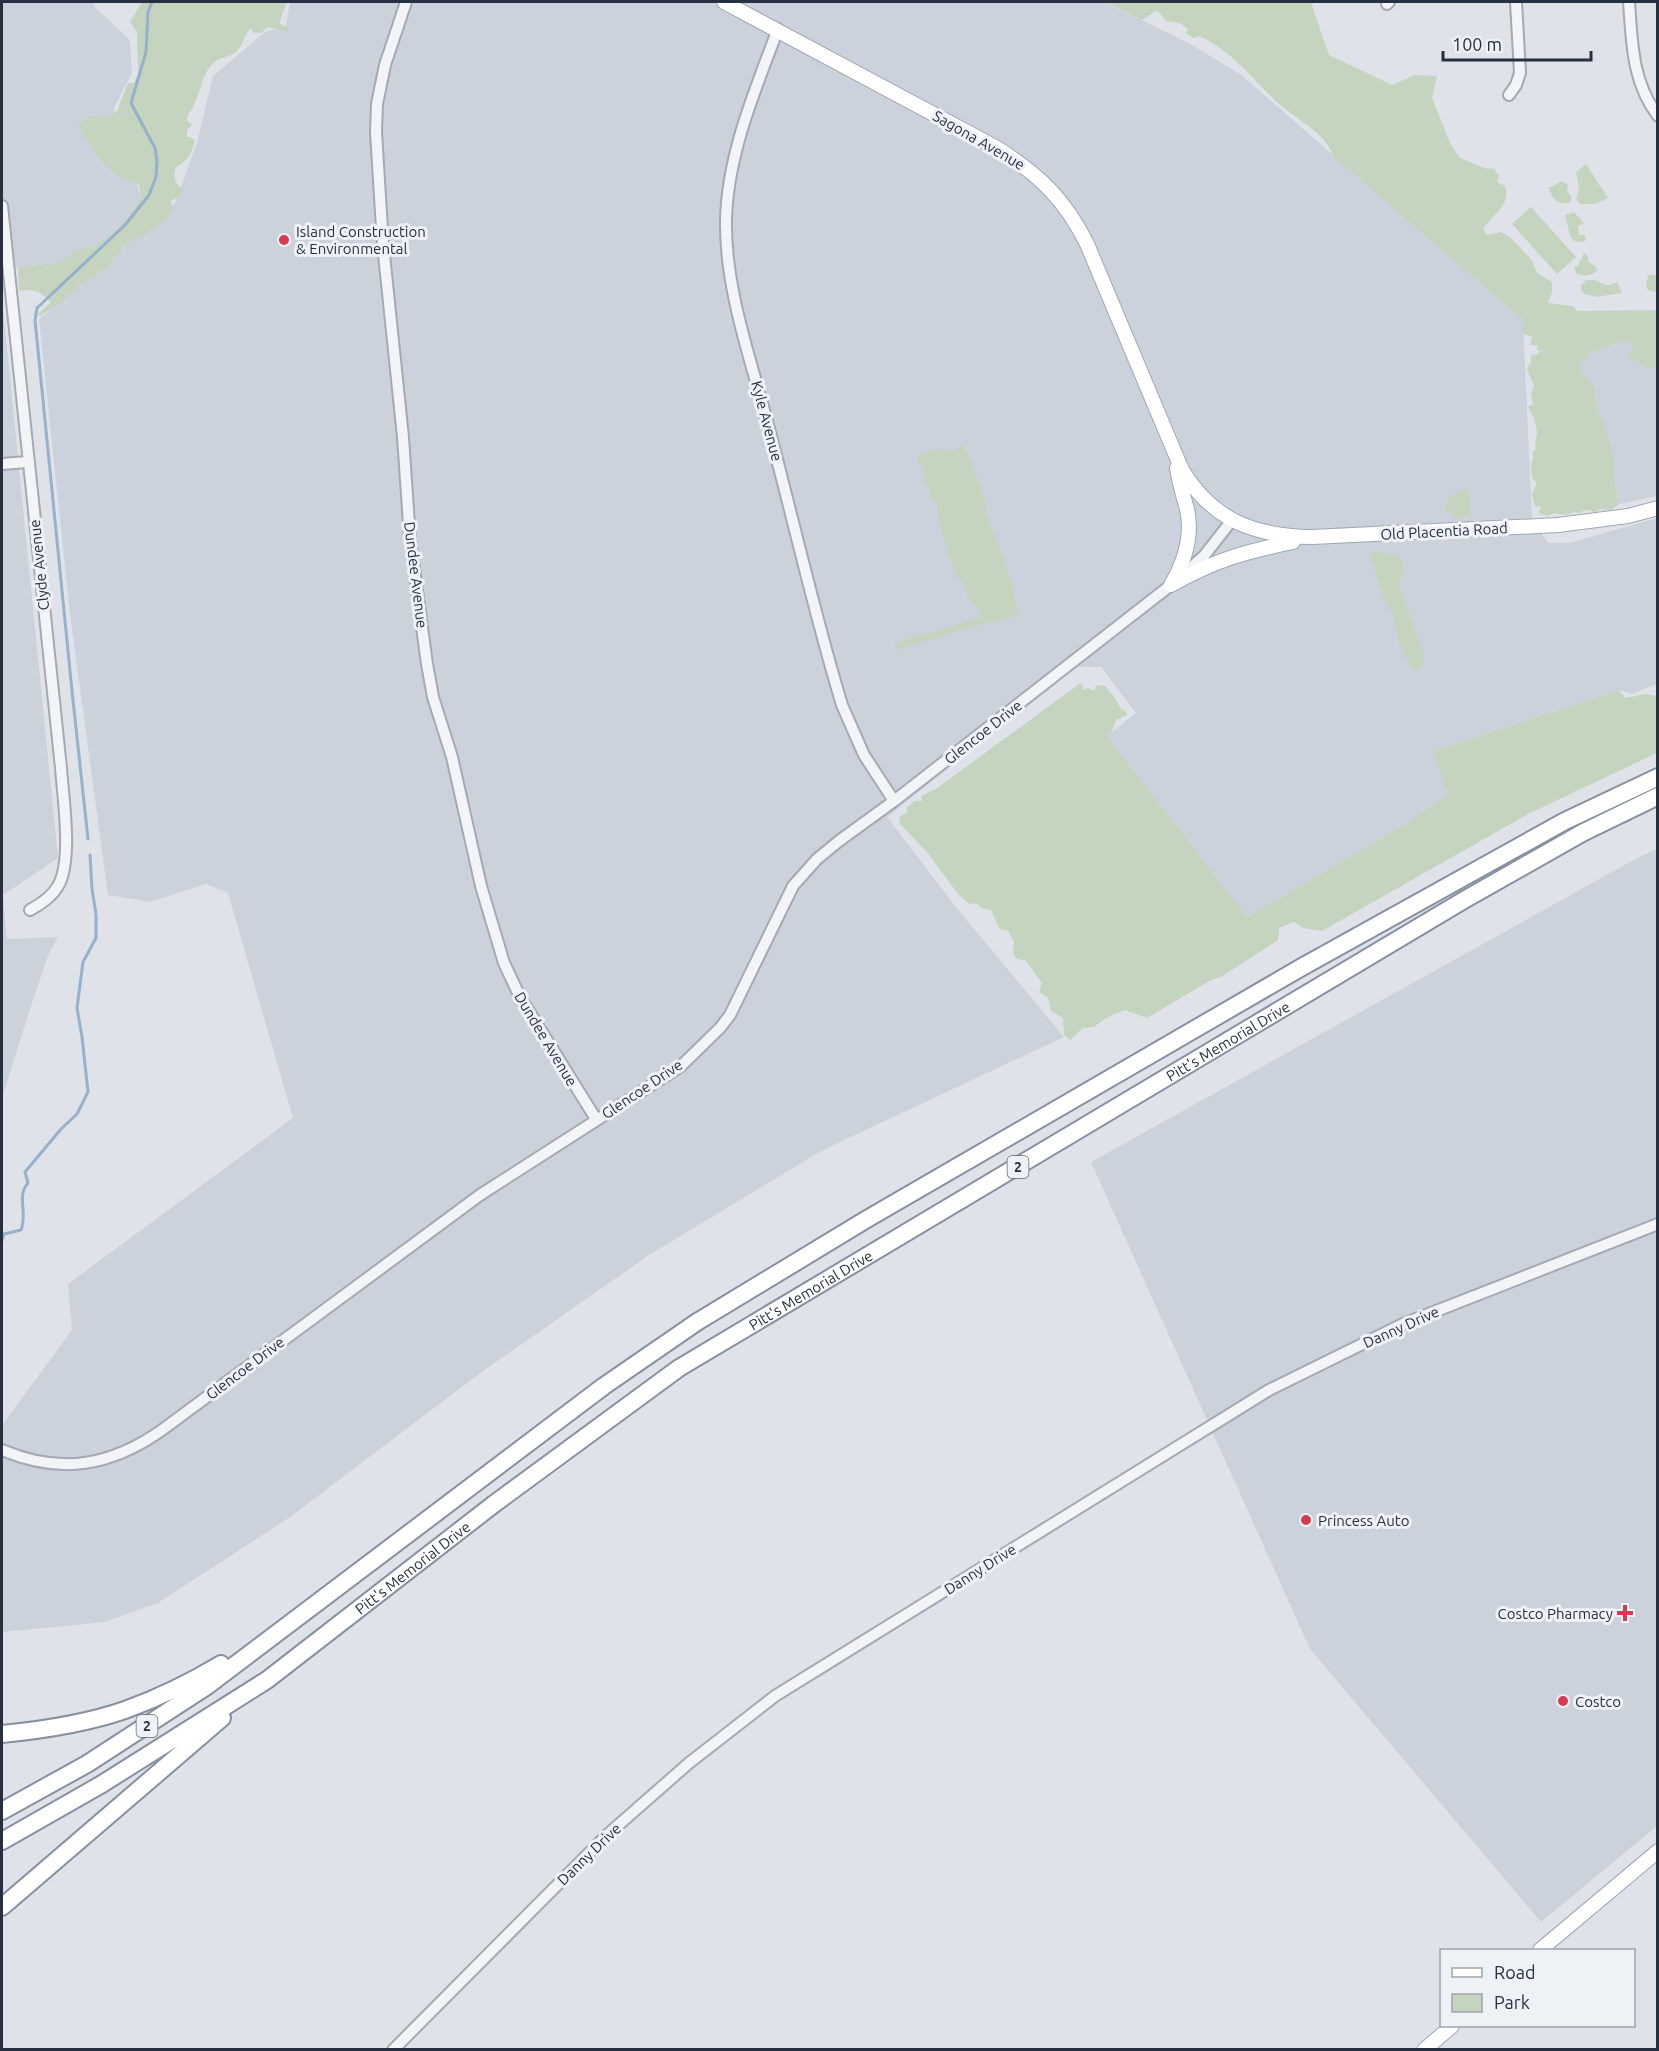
<svg xmlns="http://www.w3.org/2000/svg" width="1659" height="2051" viewBox="0 0 1659 2051" font-family="Ubuntu,sans-serif">
<style>
.built{fill:#ccd2db}
.green{fill:#c4d4bf}
.lines{fill:none;stroke-linecap:round;stroke-linejoin:round}
.stream{stroke:#97b1cc;stroke-width:3}
.minor-casing{stroke:#a4aab3;stroke-width:14}
.major-casing{stroke:#9da7b6;stroke-width:16}
.highway-casing{stroke:#8590a1;stroke-width:20}
.minor{stroke:#f2f4f7;stroke-width:10}
.major{stroke:#fff;stroke-width:14}
.highway{stroke:#fff;stroke-width:16}
.poi-dot{fill:#d83a52;stroke:#eef2f7;stroke-width:2}
.labels{text-anchor:middle;dominant-baseline:central;stroke-width:6;stroke-linejoin:round;paint-order:stroke}
.shield{fill:#eef2f7;stroke:#626a78;stroke-width:1.5}
.shield-label{font-size:14px;font-weight:bold;fill:#263041}
.street-label{font-size:15px;fill:#263041;stroke:#eef2f7}
.poi-label{font-size:15px;fill:#263041;stroke:#eef2f7;text-anchor:start}
</style>
<rect width="100%" height="100%" fill="#dfe3e9"/>
<path class="built" d="M2,2H93L95,7L130,40L132,73L114,108L141,197L129,216L110,235L92,247L77,250L60,262L2,270Z
M290,2H1104L1185,41L1240,74L1523,320L1532,521L1548,543H1570L1657,518V684L1632,694L1619,690L1434,751L1449,795L1404,825L1247,917L1107,736L1136,713L1101,667H1077L887,817L956,907L1064,1037L823,1150L649,1255L479,1374L290,1517L158,1603L105,1622L2,1632V1425L72,1330L68,1284L293,1118L228,893L206,884L150,902L108,895L70,614L39,319L175,203L197,143L213,76L265,32L286,26Z
M2,298L58,858L3,895L7,939L58,937L48,956L29,1012L2,1098Z
M1628,340L1634,345L1630,357L1644,367L1657,368V496L1619,504L1593,387L1582,375L1580,363L1586,359L1588,354L1622,341Z
M1657,849V1826L1541,1922L1310,1649L1091,1162L1639,857Z"/>
<path class="green" d="M142,2H287L279,23L288,28V31L267,27L261,33H254L251,28C244,34 244,44 237,51C231,57 222,57 216,61C200,73 202,92 193,107C190,112 188,114 187,120L192,125L187,130V136L195,140C193,152 187,162 176,167C173,177 174,182 182,189L180,196L171,201C172,204 173,208 172,211C169,223 133,239 122,247L120,253L114,256L110,266L80,284L61,302L40,316L38,314L51,302C38,291 37,289 19,291L18,268L60,262L77,250L92,247L110,235L129,216L141,197L139,185C107,175 94,152 78,125L89,116L109,117L117,111L128,83H134L138,74L137,32L130,22Z
M1105,2H1313L1312,6L1329,55L1392,85L1415,75L1437,76L1432,98L1451,145L1460,158L1484,168L1494,169L1499,176L1497,182L1505,186C1511,206 1494,213 1483,229L1487,235L1501,232L1512,239L1531,259L1537,273L1552,282V292L1548,303L1573,306L1577,311L1657,310V368L1644,367L1629,357L1634,345L1628,340L1622,341L1588,354L1586,359L1580,363L1582,375C1588,377 1592,382 1594,388C1595,393 1594,398 1596,402C1600,421 1619,457 1613,475L1619,504L1611,510L1599,509L1594,513C1590,509 1584,509 1580,513L1575,512L1565,515L1554,513L1548,516L1538,513L1541,508L1540,506L1535,507L1532,494L1537,482L1533,480C1531,474 1531,466 1532,460L1534,459L1532,453L1536,449C1534,442 1536,441 1537,435C1537,425 1533,414 1528,407L1533,404L1531,394L1534,386L1527,369L1531,362V355L1538,354L1540,351L1537,350V345H1530L1532,337L1523,333V320L1333,156C1328,137 1302,122 1288,111C1257,87 1236,52 1199,36L1193,38L1186,33L1188,29L1180,23L1166,21L1160,13L1156,11L1142,20Z
M1586,164L1608,198L1595,204H1580L1576,199L1579,189L1576,172Z
M1562,181L1568,185L1567,191L1571,196V202C1559,206 1552,200 1549,188Z
M1531,207L1576,257L1557,274L1512,224Z
M1574,212L1584,223L1578,226L1579,235H1585L1586,238L1584,242L1574,241L1570,236L1565,215Z
M1584,253L1588,256V262L1594,265L1598,270C1591,276 1586,277 1577,274L1574,267L1578,266Z
M1657,273V291L1654,292L1648,290L1646,285L1648,276L1651,274L1655,276Z
M1584,280C1587,281 1591,280 1594,280C1604,282 1603,289 1617,282L1622,293L1596,297L1584,294L1581,290V284L1586,283Z
M964,445L986,502L985,511L1011,580L1018,616L975,626L896,650L895,644L914,636L942,630L979,617V610C976,607 971,603 969,600C966,596 968,590 965,586C963,584 960,582 959,579C951,567 936,516 937,502L930,499V490L924,480L925,473L918,461V456C930,450 939,447 952,451Z
M1468,489L1471,514L1457,519L1453,518L1450,512L1445,511C1447,496 1455,492 1468,489Z
M1374,552H1381L1398,556L1402,561L1404,572L1399,582L1401,592L1424,655L1422,665L1417,669L1411,668L1400,645L1393,615L1383,597L1372,561L1369,558Z
M1079,684L1083,685V690L1088,688L1095,691L1096,685L1105,686L1114,697L1121,709L1126,711L1127,715L1116,720L1112,731L1107,736L1247,917L1404,825L1448,795L1434,751L1619,690L1625,698L1645,694L1657,696V753L1528,814L1322,931L1303,928L1294,922L1279,928L1278,940L1221,977L1211,980L1147,1018L1125,1010L1108,1017L1094,1027L1083,1028L1070,1040L1064,1035L1063,1018L1051,1011L1048,998L1039,992L1042,983L1026,961L1015,958L1013,951L1014,942L1008,931L999,928L991,910L981,908L977,903L969,904L958,894L927,852L899,823L900,816L907,813V808L914,801H922L921,796L936,789Z"/>
<g class="lines">
<path class="stream" d="M88,839L72,691L35,320L37,308L125,225L149,195L156,177L157,160L155,148L131,103L146,52L148,12L152,2
M2,1240L4,1234L21,1230C28,1212 16,1197 28,1183L25,1172L61,1129L77,1114L88,1092L82,1037L77,1008L83,962L96,938V914L92,889L90,855"/>
<defs>
<path id="minor" d="M406,2L385,65L377,104L376,132L383,245L403,437L410,539L427,664L433,697L452,757L481,886L504,963L520,997L596,1119
M1629,2C1632,43 1632,82 1658,116
M1387,4L1389,2
M778,29C755,90 727,156 726,221C725,289 751,360 768,425C793,518 814,613 842,705L864,755L894,801
M1509,95L1516,85L1520,73L1516,2
M2,206L61,768C63,797 73,861 58,886C52,897 41,904 30,910
M2,464L27,462
M2,1450C61,1475 111,1466 162,1430L480,1195L681,1066L720,1028L730,1015L793,886L817,859L839,841L894,801L1171,585L1204,556L1232,520
M393,2050L607,1835L689,1763L775,1696L1269,1390L1403,1324L1658,1224"/>
<path id="major" d="M724,2L997,148C1038,174 1065,199 1087,244L1182,470C1213,521 1255,536 1312,537L1558,525L1628,516L1658,508
M1171,585C1215,560 1244,552 1293,542
M1171,585C1185,561 1193,536 1187,509C1183,495 1179,482 1177,468
M1540,1950L1658,1851
M1424,2050L1452,2026"/>
<g id="highway">
<path d="M2,1734C43,1730 85,1724 125,1710C158,1698 191,1682 221,1664"/>
<path d="M2,1811L87,1764L207,1686L604,1386L697,1322L867,1219L1302,967L1565,821L1658,777"/>
<path id="s1" d="M2,1841L102,1784L267,1680L494,1504L679,1368L1464,900L1582,833L1658,796"/>
<path d="M2,1907L222,1718"/>
</g>
</defs>
<use href="#minor" class="minor-casing"/>
<use href="#major" class="major-casing"/>
<use href="#highway" class="highway-casing"/>
<use href="#minor" class="minor"/>
<use href="#major" class="major"/>
<use href="#highway" class="highway"/>
</g>
<g class="poi-dot">
<circle cx="284" cy="240" r="6"/>
<circle cx="1306" cy="1520" r="6"/>
<path d="M1622 1604h6v6h6v6h-6v6h-6v-6h-6v-6h6z"/>
<circle cx="1563" cy="1701" r="6"/>
</g>
<g class="labels">
<g class="shield">
<rect x="1007.5" y="1156" width="21" height="22" rx="4.5"/>
<rect x="136.5" y="1715" width="21" height="22" rx="4.5"/>
</g>
<g class="shield-label">
<text x="1018" y="1167">2</text>
<text x="147" y="1726">2</text>
</g>
<g class="street-label">
<text transform="translate(979 140) rotate(30)">Sagona Avenue</text>
<text transform="translate(767 421) rotate(75)">Kyle Avenue</text>
<text transform="translate(1444 531) rotate(-3)">Old Placentia Road</text>
<text transform="translate(39 565) rotate(-96)">Clyde Avenue</text>
<text transform="translate(416 575) rotate(83)">Dundee Avenue</text>
<text transform="translate(983 732) rotate(-38)">Glencoe Drive</text>
<text transform="translate(546 1039) rotate(59)">Dundee Avenue</text>
<text stroke="none"><textPath href="#s1" startOffset="1466">Pitt's Memorial Drive</textPath></text>
<text transform="translate(642 1089) rotate(-34)">Glencoe Drive</text>
<text stroke="none"><textPath href="#s1" startOffset="980">Pitt's Memorial Drive</textPath></text>
<text transform="translate(1401 1327) rotate(-24)">Danny Drive</text>
<text transform="translate(245 1368) rotate(-37)">Glencoe Drive</text>
<text stroke="none"><textPath href="#s1" startOffset="494">Pitt's Memorial Drive</textPath></text>
<text transform="translate(980 1569) rotate(-32)">Danny Drive</text>
<text transform="translate(589 1854) rotate(-44)">Danny Drive</text>
</g>
<g class="poi-label">
<text x="296" y="231">Island Construction<tspan x="296" dy="17">&amp; Environmental</tspan></text>
<text x="1318" y="1520">Princess Auto</text>
<text x="1613" y="1613" text-anchor="end">Costco Pharmacy</text>
<text x="1575" y="1701">Costco</text>
</g>
</g>
<rect width="1659" height="2051" fill="none" stroke="#263041" stroke-width="6"/>
<rect x="1440" y="1949" width="195" height="78" fill="#eef2f7" stroke="#9ea4ae" stroke-width="1.5"/>
<rect x="1452" y="1968" width="30" height="9" fill="#ffffff" stroke="#9ea4ae" stroke-width="1.5"/>
<text x="1494" y="1979" font-size="18" fill="#263041">Road</text>
<rect x="1452" y="1994" width="30" height="18" fill="#c4d4bf" stroke="#9ea4ae" stroke-width="1.5"/>
<text x="1494" y="2009" font-size="18" fill="#263041">Park</text>
<path d="M1443 51v9h148v-9" fill="none" stroke="#263041" stroke-width="3"/>
<text x="1452" y="51" font-size="18" fill="#263041" stroke="#eef2f7" stroke-width="4.5" paint-order="stroke">100 m</text>
</svg>
